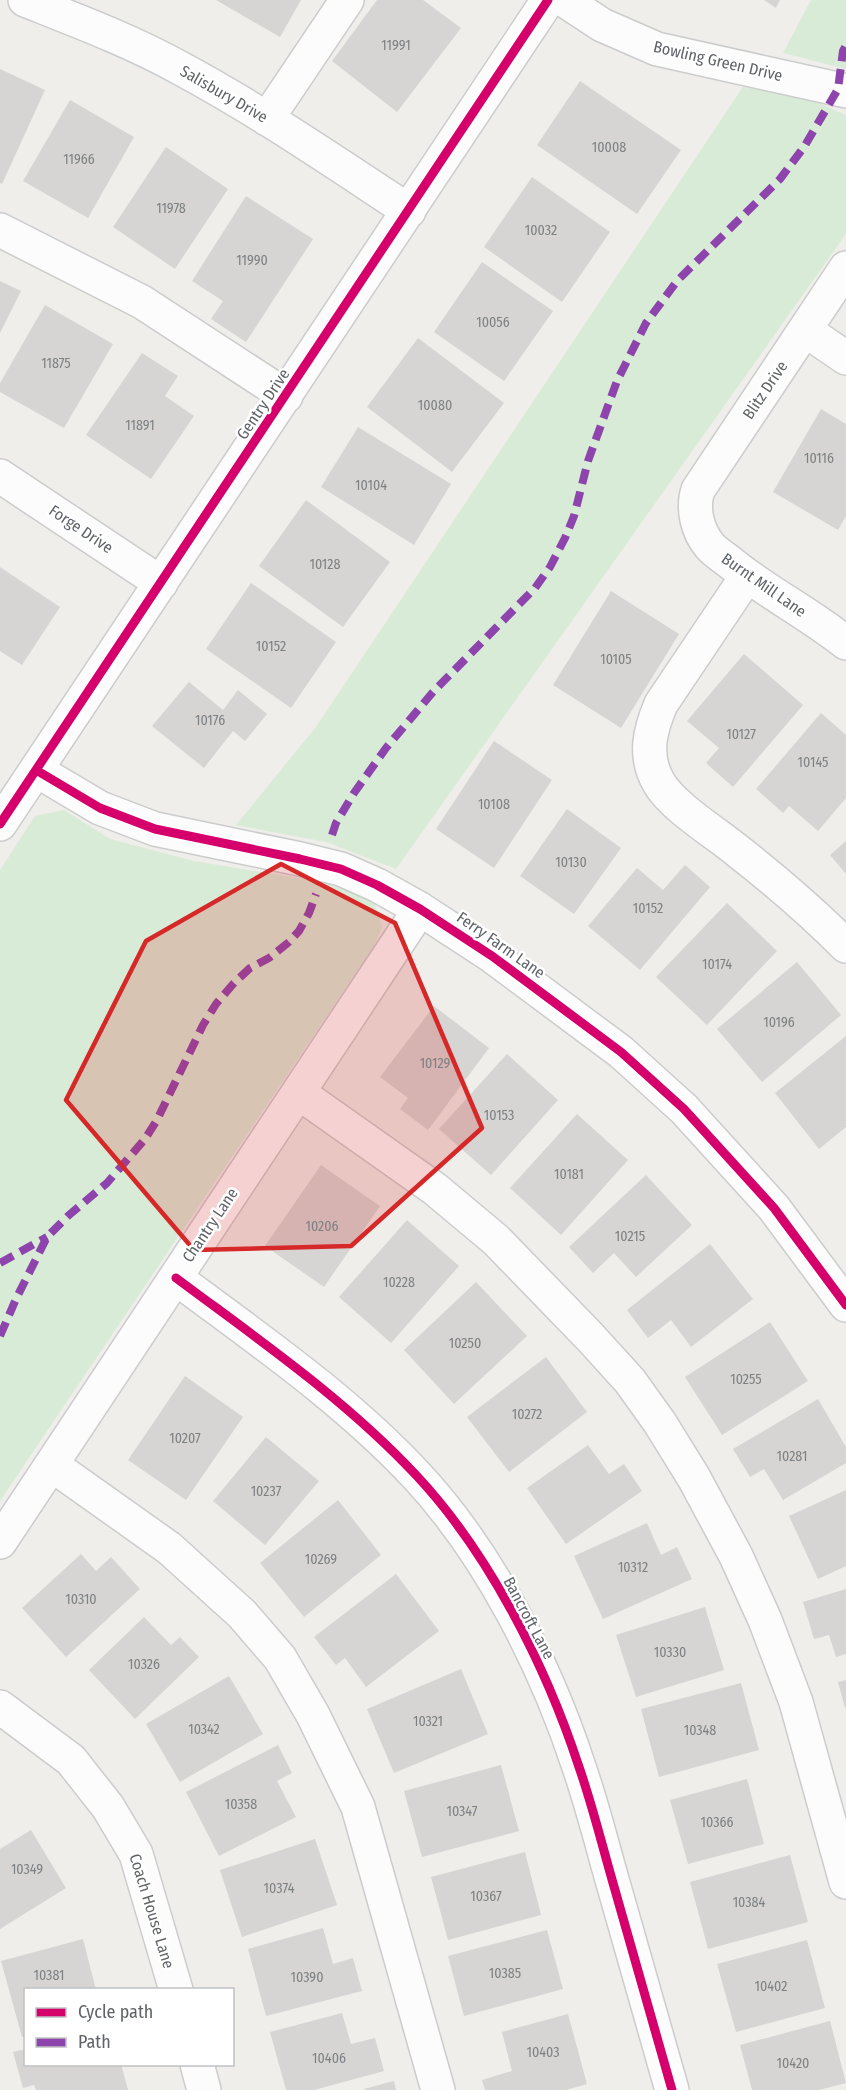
<svg xmlns="http://www.w3.org/2000/svg" width="846" height="2090" viewBox="0 0 846 2090" font-family="'Fira Sans Condensed',sans-serif">
<style>
.green{fill:#d8ebd6}
.building{fill:#d6d5d3}
.lines{fill:none;stroke-linecap:round;stroke-linejoin:round}
.minor-casing{stroke:#cbcccc;stroke-width:36}
.minor{stroke:#fdfcfc;stroke-width:33}
.quiet{stroke:#8e44ad;stroke-width:8;stroke-dasharray:15 8;stroke-linecap:butt}
.cycleway-casing{stroke:#fff;stroke-width:13}
.cycleway{stroke:#d6006c;stroke-width:9}
.marked{fill:#d62828;fill-opacity:0.2;stroke:#d62828;stroke-width:4.5;stroke-linejoin:round}
.labels{text-anchor:middle;dominant-baseline:central;stroke-width:5;stroke-linejoin:round;paint-order:stroke}
.number-label{font-size:14px;fill:#7e8184}
.street-label{font-size:16px;fill:#5f6368;stroke:#fff}
</style>
<rect width="100%" height="100%" fill="#efeeea"/>
<path class="green" d="M811,0H846V69L783,53Z
M743,87L810,99L846,115V234L396,869L326,842L236,825L316,727Z
M64,810L110,839L194,861L316,881L357,893L375,905L382,927L374,946L0,1501V870L35,816Z"/>
<path class="building" d="M216,0H301L280,37Z
M377,0H423L461,28L397,112L332,61Z
M764,0H780L776,8Z
M0,69L45,90L2,184L0,183Z
M580,81L681,150L637,214L537,145Z
M70,100L134,137L88,218L23,181Z
M166,147L228,189L175,269L113,227Z
M532,177L610,232L562,302L484,247Z
M246,196L313,239L246,342L211,319L223,301L192,281Z
M482,262L553,311L504,381L434,332Z
M0,281L21,291L0,333Z
M45,305L113,344L64,428L0,392V383Z
M418,338L504,403L452,472L367,407Z
M142,353L178,376L165,396L194,416L151,479L86,435Z
M821,409L846,424V516L838,530L773,492Z
M358,427L451,484L414,545L321,487Z
M306,500L390,562L343,627L259,566Z
M0,567L60,607L22,665L0,651Z
M251,583L336,642L291,708L206,649Z
M611,591L679,634L621,728L553,685Z
M744,654L803,705L733,787L706,763L719,748L687,721Z
M189,682L223,710L238,690L267,714L245,741L233,731L204,768L152,726Z
M821,713L846,735V798L818,831L789,806L783,813L756,789Z
M494,741L552,780L494,868L436,829Z
M567,809L621,848L574,914L520,876Z
M846,841V874L830,855Z
M685,865L710,887L640,970L588,926L637,868L663,890Z
M727,903L777,951L707,1025L656,977Z
M797,962L841,1015L762,1082L717,1029Z
M434,1006L489,1048L428,1130L400,1109L408,1098L380,1077Z
M846,1036V1127L819,1149L775,1093Z
M507,1054L558,1100L491,1175L439,1129Z
M577,1114L628,1160L561,1235L510,1188Z
M321,1165L380,1206L324,1287L265,1246Z
M646,1175L692,1225L636,1277L614,1253L593,1273L569,1247Z
M407,1220L459,1266L391,1343L339,1297Z
M710,1244L753,1299L691,1347L671,1320L648,1338L627,1310Z
M476,1282L527,1336L454,1404L404,1350Z
M770,1322L808,1381L722,1435L685,1377Z
M546,1357L587,1412L509,1472L467,1417Z
M185,1376L243,1417L186,1500L128,1460Z
M818,1399L846,1447V1463L783,1500L764,1469L750,1477L733,1449Z
M266,1437L319,1481L265,1545L213,1501Z
M588,1445L609,1474L624,1464L642,1491L566,1544L527,1488Z
M846,1490V1566L818,1579L789,1516Z
M338,1500L381,1555L304,1617L260,1563Z
M647,1523L661,1555L677,1547L692,1579L603,1619L574,1556Z
M81,1554L96,1571L111,1557L140,1589L66,1657L22,1608Z
M396,1574L439,1631L366,1687L345,1658L336,1665L314,1637Z
M846,1589V1654L836,1657L829,1635L814,1639L803,1602Z
M705,1607L724,1670L636,1697L616,1635Z
M144,1617L171,1645L180,1637L199,1657L135,1719L89,1670Z
M461,1669L488,1734L394,1773L367,1709Z
M229,1676L263,1734L180,1782L146,1724Z
M846,1680V1708H845L838,1682Z
M741,1683L759,1750L659,1777L641,1709Z
M278,1745L292,1773L277,1781L296,1817L219,1856L186,1792Z
M501,1765L519,1831L422,1857L404,1791Z
M747,1779L764,1844L688,1864L670,1800Z
M31,1830L66,1888L0,1929V1849Z
M315,1839L337,1905L242,1937L220,1870Z
M525,1852L541,1915L448,1940L431,1877Z
M790,1855L808,1922L708,1949L690,1882Z
M323,1928L333,1964L353,1958L362,1991L266,2016L248,1949Z
M547,1930L563,1989L464,2016L448,1956Z
M83,1939L96,1990H26V2036L22,2037L1,1961Z
M807,1940L825,2008L736,2032L717,1964Z
M342,2013L351,2044L375,2038L384,2071L314,2090H286L270,2032Z
M568,2014L587,2084L566,2090H485L482,2080L512,2071L502,2032Z
M830,2021L846,2083L819,2090H752L740,2045Z
M26,2049V2064H121L128,2090H36L34,2085L23,2088L13,2052Z
M394,2081L396,2090H365L364,2089Z"/>
<g class="lines">
<defs>
<path id="minor" d="M25,0C78,21 131,41 180,68C260,111 334,162 409,211
M564,0L602,25L657,49L846,91
M267,119L347,0
M0,230L142,302L286,396
M846,268L698,490C692,508 697,531 710,546C716,553 725,558 732,564C768,593 810,614 846,643
M805,330L846,358
M0,476L161,583
M747,576L661,704C650,730 643,756 659,783C673,807 716,833 739,852C776,881 812,912 846,946
M36,770L100,808L155,829L300,859L341,869L377,885L420,909L492,956L621,1052L684,1109L774,1208L846,1305
M0,824L548,0
M299,1093L435,1189L496,1240L590,1337L630,1381L660,1423L694,1478L736,1556L765,1620L796,1702L846,1882
M176,1278C259,1340 345,1399 416,1475C489,1553 546,1666 579,1767C593,1807 603,1849 615,1890C634,1957 653,2023 672,2090
M52,1465L169,1548L242,1614L280,1658L313,1715L358,1807L438,2090
M0,1542L420,909
M0,1707L71,1760L108,1807L136,1854L176,1990
M197,2064L204,2090"/>
</defs>
<use href="#minor" class="minor-casing"/>
<use href="#minor" class="minor"/>
<path class="quiet" d="M332,835L336,823L354,793L386,748L433,692L535,588L550,567L565,538L574,516L588,461L617,381L646,323L677,281L780,179L804,147L838,89L843,51L846,45
M0,1263L47,1237
M0,1336L16,1299L47,1237L69,1215L107,1183L145,1139L157,1120L203,1025L216,1004L234,983L250,968L269,958L289,942L299,931L309,913L316,894"/>
<defs>
<path id="cycleway" d="M36,770L100,808L155,829L300,859L341,869L377,885L420,909L492,956L621,1052L684,1109L774,1208L846,1305
M0,824L548,0
M176,1278C259,1340 345,1399 416,1475C489,1553 546,1666 579,1767C593,1807 603,1849 615,1890C634,1957 653,2023 672,2090"/>
</defs>
<use href="#cycleway" class="cycleway-casing"/>
<use href="#cycleway" class="cycleway"/>
</g>
<path class="marked" d="M281,864L395,923L482,1128L351,1246L194,1250L66,1100L146,941Z"/>
<g class="labels">
<g class="number-label">
<text x="396" y="45">11991</text>
<text x="609" y="147">10008</text>
<text x="79" y="159">11966</text>
<text x="171" y="208">11978</text>
<text x="541" y="230">10032</text>
<text x="252" y="260">11990</text>
<text x="493" y="322">10056</text>
<text x="56" y="363">11875</text>
<text x="435" y="405">10080</text>
<text x="140" y="425">11891</text>
<text x="819" y="458">10116</text>
<text x="371" y="485">10104</text>
<text x="325" y="564">10128</text>
<text x="271" y="646">10152</text>
<text x="616" y="659">10105</text>
<text x="210" y="720">10176</text>
<text x="741" y="734">10127</text>
<text x="813" y="762">10145</text>
<text x="494" y="804">10108</text>
<text x="571" y="862">10130</text>
<text x="648" y="908">10152</text>
<text x="717" y="964">10174</text>
<text x="779" y="1022">10196</text>
<text x="435" y="1063">10129</text>
<text x="499" y="1115">10153</text>
<text x="569" y="1174">10181</text>
<text x="322" y="1226">10206</text>
<text x="630" y="1236">10215</text>
<text x="399" y="1282">10228</text>
<text x="465" y="1343">10250</text>
<text x="746" y="1379">10255</text>
<text x="527" y="1414">10272</text>
<text x="185" y="1438">10207</text>
<text x="792" y="1456">10281</text>
<text x="266" y="1491">10237</text>
<text x="321" y="1559">10269</text>
<text x="633" y="1567">10312</text>
<text x="81" y="1599">10310</text>
<text x="670" y="1652">10330</text>
<text x="144" y="1664">10326</text>
<text x="428" y="1721">10321</text>
<text x="204" y="1729">10342</text>
<text x="700" y="1730">10348</text>
<text x="241" y="1804">10358</text>
<text x="462" y="1811">10347</text>
<text x="717" y="1822">10366</text>
<text x="27" y="1869">10349</text>
<text x="279" y="1888">10374</text>
<text x="486" y="1896">10367</text>
<text x="749" y="1902">10384</text>
<text x="505" y="1973">10385</text>
<text x="49" y="1975">10381</text>
<text x="307" y="1977">10390</text>
<text x="771" y="1986">10402</text>
<text x="543" y="2052">10403</text>
<text x="329" y="2058">10406</text>
<text x="793" y="2063">10420</text>
</g>
<g class="street-label">
<text transform="translate(718 61) rotate(13)">Bowling Green Drive</text>
<text transform="translate(224 94) rotate(30)">Salisbury Drive</text>
<text transform="translate(765 390) rotate(-56)">Blitz Drive</text>
<text transform="translate(263 404) rotate(-56)">Gentry Drive</text>
<text transform="translate(81 529) rotate(34)">Forge Drive</text>
<text transform="translate(764 585) rotate(35)">Burnt Mill Lane</text>
<text transform="translate(501 945) rotate(35)">Ferry Farm Lane</text>
<text transform="translate(210 1225) rotate(-56)">Chantry Lane</text>
<text transform="translate(529 1618) rotate(62)">Bancroft Lane</text>
<text transform="translate(152 1911) rotate(73)">Coach House Lane</text>
</g>
</g>
<rect x="24" y="1988" width="210" height="78" fill="#ffffff" stroke="#bfc1c3" stroke-width="1.5"/>
<rect x="36" y="2008" width="30" height="9" fill="#d6006c" stroke="#bfc1c3" stroke-width="1.5"/>
<text x="78" y="2018" font-size="18" fill="#5f6368">Cycle path</text>
<rect x="36" y="2038" width="30" height="9" fill="#8e44ad" stroke="#bfc1c3" stroke-width="1.5"/>
<text x="78" y="2048" font-size="18" fill="#5f6368">Path</text>
</svg>
